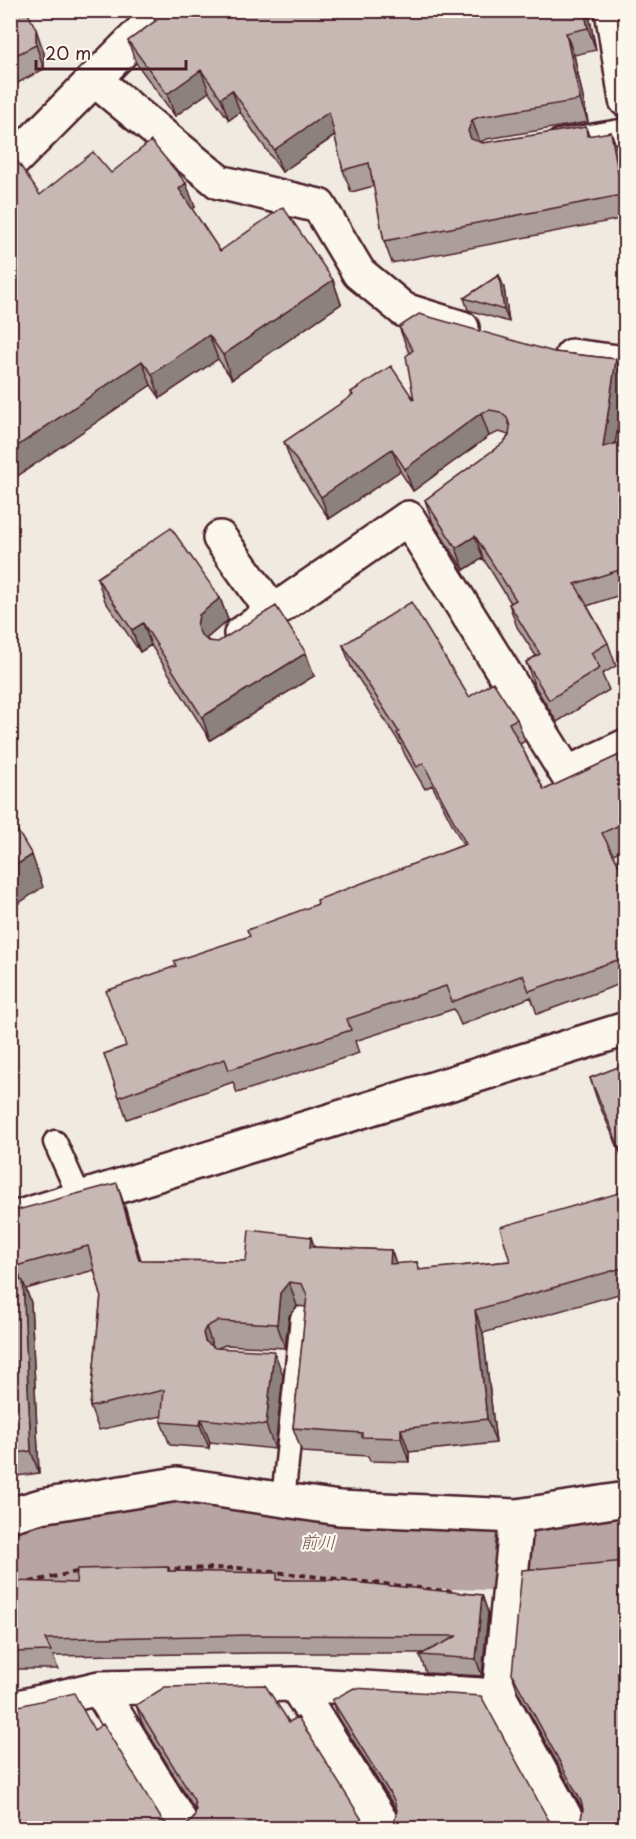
<svg xmlns="http://www.w3.org/2000/svg" width="636" height="1839" viewBox="0 0 636 1839" font-family="'Playpen Sans','Klee One',sans-serif">
<style>
.lines{fill:none;stroke-linecap:round;stroke-linejoin:round}
.river{stroke:#b8a4a2;stroke-width:90}
.lane-casing{stroke:#4a1f2b;stroke-width:27}
.street-casing{stroke:#4a1f2b;stroke-width:38}
.secondary-casing{stroke:#4a1f2b;stroke-width:38}
.path{stroke:#4a1f2b;stroke-width:4;stroke-dasharray:6 4.5;stroke-linecap:butt}
.lane{stroke:#fbf7ec;stroke-width:22}
.street{stroke:#fbf7ec;stroke-width:33}
.secondary{stroke:#fbf7ec;stroke-width:33}
.wall{fill:#ac9e9a;stroke:#4a1f2b;stroke-width:1.5}
.shaded-wall{fill:#8c817d;stroke:#4a1f2b;stroke-width:1.5}
.building{fill:#c8b8b3;stroke:#4a1f2b;stroke-width:1.5}
.labels{text-anchor:middle;dominant-baseline:central;stroke-width:4.5;stroke-linejoin:round;paint-order:stroke}
.water-label{font-size:18px;font-style:italic;fill:#704e55;stroke:#fbf7ec}
</style>
<rect width="100%" height="100%" fill="#f0eae0"/>
<filter id="ink" filterUnits="userSpaceOnUse"><feTurbulence type="fractalNoise" baseFrequency=".0167" numOctaves="2"/><feDisplacementMap in="SourceGraphic" scale="12" xChannelSelector="R" yChannelSelector="G"/><feConvolveMatrix kernelMatrix="1 2 1 2 8 2 1 2 1" color-interpolation-filters="sRGB"/></filter>
<g filter="url(#ink)">
<g class="lines">
<path class="river" d="M10,1559L42,1552L181,1537L565,1547L626,1536"/>
<defs>
<path id="lane" d="M559,141L626,130
M55,1142L80,1198
M283,1500L302,1318"/>
<path id="street" d="M612,10L626,100
M95,80L219,182L319,206L359,273L404,310L462,328
M10,164L163,10
M572,356L626,363
M220,538L273,612
M241,634L408,518L567,774L626,746
M10,1515L41,1506L177,1484L339,1508L517,1516L626,1499
M295,1684L499,1696L517,1516
M99,1688L295,1684L385,1828
M499,1696L571,1828
M10,1709L99,1688L184,1828"/>
<path id="secondary" d="M10,1220L626,1029"/>
</defs>
<use href="#lane" class="lane-casing"/>
<use href="#street" class="street-casing"/>
<use href="#secondary" class="secondary-casing"/>
<path class="path" d="M164,1569L238,1568L455,1592
M30,1582L81,1571"/>
<use href="#lane" class="lane"/>
<use href="#street" class="street"/>
<use href="#secondary" class="secondary"/>
</g>
<path class="wall" d="M10,10L44,53V69L10,87Z
M158,10H588L596,50L574,55L588,122L487,139L480,142L483,143L586,127L589,136L611,132L619,154L626,190V218L392,263L384,241L374,186L351,192L343,170L335,136L282,172L240,112L229,120L209,92L175,116L136,63L128,41L155,21L153,16Z
M10,167L40,195L111,173L195,207L192,209L220,251L333,280L341,304L232,379L218,359L160,398L151,385L13,479L10,476Z
M499,275L504,288L509,322L468,310L464,298Z
M399,327L554,352L616,359L625,382L615,444L626,441V593L587,606L608,643L616,666L602,674L609,690L557,722L534,685L526,662L536,656L517,627L509,604L511,603L483,558L464,570L433,523L425,500L503,443L509,435L499,432L489,436L413,491L400,471L329,519L292,464L284,442L352,396L351,392L414,400L409,353Z
M97,578L220,598L228,620L207,638V640L314,676L210,740L151,645L140,652L105,601Z
M343,645L469,697L517,719L525,741L520,744L544,790L626,752V848L613,854L626,879V982L537,1014L531,997L461,1025L454,1009L355,1041L359,1053L237,1093L233,1082L127,1119L104,1054L126,1046L176,966L250,936L318,904L463,845L432,785L425,789L405,755L401,745L351,667Z
M626,1064V1166L598,1102L590,1078Z
M626,1191V1292L483,1333L496,1443L409,1452V1462L370,1461L368,1456L302,1452L293,1428L306,1307L297,1306L289,1316L285,1348L225,1345L218,1348L283,1375L275,1449L210,1442L209,1448L170,1445L161,1422L162,1416L99,1430L90,1407L101,1295L94,1270L26,1289L31,1303L39,1473L17,1476L10,1457V1278L21,1280L16,1266L125,1207L141,1260L246,1261L311,1237L314,1247L391,1250L396,1264L417,1262L420,1270L510,1261Z
M170,1571L482,1595L488,1613L482,1676L426,1673L420,1655L423,1653H258L53,1656L58,1669H10V1595L76,1583Z
M512,1674L626,1828H10L94,1730L162,1820L169,1826L177,1828L186,1826L194,1818L196,1811L142,1723L136,1705L289,1722L362,1820L369,1826L378,1828L388,1826L395,1819L397,1811L339,1718L332,1700L548,1819L555,1826L564,1828L574,1826L581,1819L583,1810L518,1692Z"/>
<path class="shaded-wall" d="M584,10H588L596,50L588,28Z
M36,29L44,53V69L36,45Z
M566,33L574,55L588,122L580,100Z
M201,70L209,92L175,116L167,94Z
M232,90L240,112L229,120L221,98Z
M329,112L337,134L282,172L274,150Z
M472,120L480,142L476,154L468,131Z
M611,132L619,154L626,190V203L622,195Z
M186,183L195,207L187,213L179,189Z
M499,275L504,288L509,322L504,310Z
M333,280L341,304L232,379L223,355Z
M209,335L218,359L160,398L152,374Z
M616,359L625,382L611,470L603,447Z
M142,361L151,385L13,479L10,473V451Z
M481,413L489,436L413,491L405,469Z
M392,449L400,471L329,519L321,497Z
M475,536L483,558L464,570L456,548Z
M220,598L228,620L207,638L205,648L197,626L199,615Z
M143,623L151,645L140,652L132,630Z
M306,653L314,676L210,740L202,717Z
M32,855L43,887L10,909V869Z
M117,1183L125,1207L147,1283L139,1260Z
M311,1237L319,1261L310,1247Z
M391,1250L400,1273L390,1264Z
M23,1281L31,1303L39,1473L31,1451Z
M289,1282L297,1306L289,1316L285,1348L277,1324L280,1293Z
M475,1310L483,1333L496,1443L487,1419Z
M206,1327L214,1350L205,1341L203,1333Z
M274,1351L283,1375L275,1449L266,1425Z
M201,1419L210,1442L209,1448L200,1425Z
M401,1429L409,1452V1462L401,1438Z
M482,1595L488,1613L482,1676L476,1659Z"/>
<path class="building" d="M10,10H26L36,29V45L10,58Z
M158,10H584L588,28L566,33L580,100L479,117L472,120L468,131L471,139L483,143L586,127L587,136L611,132L622,195L384,241L369,163L343,170L329,112L274,150L232,90L221,98L201,70L167,94L128,41L157,20L153,16Z
M151,141L186,183L179,189L220,251L283,207L333,280L223,355L209,335L152,374L142,361L10,451V167L18,162L40,195L93,152L111,173Z
M499,275L504,310L464,298Z
M419,314L554,352L616,359L603,447L626,441V568L575,584L608,643L591,653L600,668L549,700L526,662L540,654L509,604L516,600L475,536L456,548L425,500L503,443L509,436L510,426L507,418L500,412L490,410L481,413L405,469L392,449L321,497L284,442L353,395L351,392L391,366L414,400L406,356L413,350L399,327Z
M171,528L220,598L199,615L197,626L201,635L208,641L218,642L276,606L306,653L202,717L143,623L132,630L97,578Z
M411,602L469,697L493,682L517,719L509,723L544,790L626,752V822L602,833L626,879V957L529,991L523,975L452,1002L446,986L347,1019L351,1030L229,1070L225,1059L119,1097L104,1054L126,1046L106,991L176,966L174,961L250,936L247,930L318,904L317,900L466,844L423,763L417,767L397,733L399,732L343,645Z
M10,818L32,855L10,869Z
M626,1064V1163L590,1078Z
M117,1183L139,1260L246,1261L249,1230L311,1237L310,1247L391,1250L390,1264L417,1262L418,1270L510,1261L500,1227L626,1191V1267L475,1310L487,1419L401,1429V1438L362,1437V1433L293,1428L307,1295L302,1284L289,1282L280,1293L277,1324L217,1321L206,1327L203,1333L205,1341L215,1348L274,1351L266,1425L201,1419L200,1425L161,1422L164,1390L90,1407L101,1295L88,1246L16,1266L10,1247V1212Z
M10,1278L23,1281L31,1451L10,1454Z
M626,1561V1828H10V1708L74,1693L94,1730L103,1724L162,1820L169,1826L177,1828L186,1826L194,1818L196,1810L194,1800L136,1705L165,1687L265,1685L289,1722L298,1717L362,1820L369,1826L378,1828L388,1826L395,1819L397,1810L394,1800L332,1700L354,1688L481,1696L548,1819L555,1826L564,1828L574,1826L581,1819L583,1809L581,1801L512,1674L522,1570Z
M168,1567V1571L277,1573V1580H332L482,1595L476,1659L420,1655L457,1636L252,1635L45,1639L51,1651L10,1652V1595H12V1581L76,1583L77,1569Z"/>
</g>
<g class="labels">
<g class="water-label">
<text transform="translate(318 1541) rotate(1)">前川</text>
</g>
</g>
<rect width="636" height="1839" fill="none" stroke="#fbf7ec" stroke-width="36"/>
<rect x="18" y="18" width="600" height="1803" fill="none" stroke="#4a1f2b" stroke-width="2" filter="url(#ink)"/>
<path d="M36 60v9h150v-9" fill="none" stroke="#4a1f2b" stroke-width="3"/>
<text x="45" y="60" font-size="18" fill="#4a1f2b" stroke="#fbf7ec" stroke-width="4.5" paint-order="stroke">20 m</text>
</svg>
